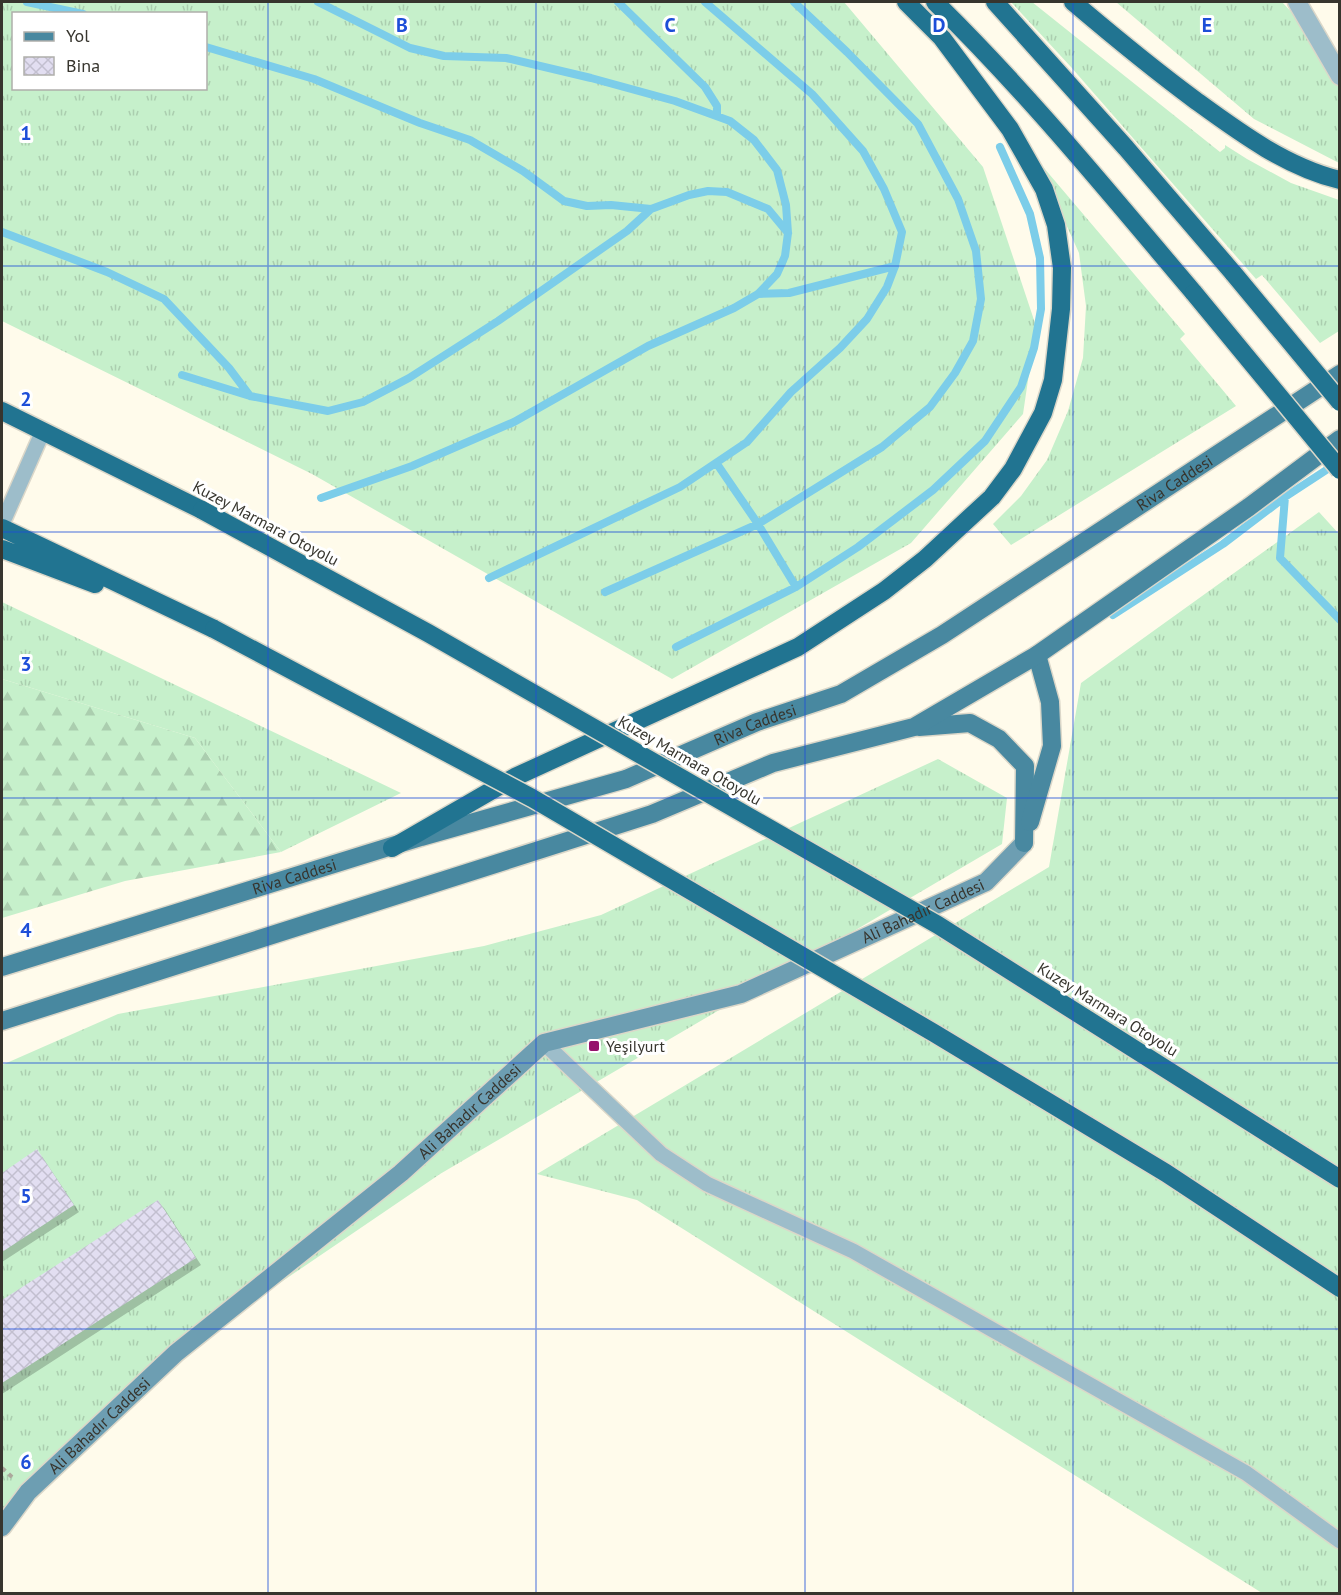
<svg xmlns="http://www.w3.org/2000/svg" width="1341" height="1595" viewBox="0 0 1341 1595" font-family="'PT Sans',sans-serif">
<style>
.grass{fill:url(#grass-tufts);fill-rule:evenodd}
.forest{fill:url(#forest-firs)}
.shadow{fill:#0003}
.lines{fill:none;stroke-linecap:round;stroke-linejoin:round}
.stream{stroke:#7ccde9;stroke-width:8}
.building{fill:url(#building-cross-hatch)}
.lane-casing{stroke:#dbd7c9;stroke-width:18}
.street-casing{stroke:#dbd7c9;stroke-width:21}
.secondary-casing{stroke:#dbd7c9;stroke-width:21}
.primary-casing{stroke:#dbd7c9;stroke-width:21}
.highway-casing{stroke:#dbd7c9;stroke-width:21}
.path{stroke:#aca89c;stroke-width:4;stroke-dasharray:4.5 4.5;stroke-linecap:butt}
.lane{stroke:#9dbdca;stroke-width:15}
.street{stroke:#9dbdca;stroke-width:18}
.secondary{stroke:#6d9eb2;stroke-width:18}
.primary{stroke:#4888a0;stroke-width:18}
.highway{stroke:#217491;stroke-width:18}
.highway-bridge-casing{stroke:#dbd7c9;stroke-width:21;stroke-linecap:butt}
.highway-bridge{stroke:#217491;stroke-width:18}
.grid{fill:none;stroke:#1d4ed8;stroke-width:1.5;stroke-opacity:0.55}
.poi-dot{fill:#95136c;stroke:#fff;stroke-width:2}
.labels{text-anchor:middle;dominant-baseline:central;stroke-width:6;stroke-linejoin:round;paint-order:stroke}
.street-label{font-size:16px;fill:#37352e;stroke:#fff}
.poi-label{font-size:16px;fill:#37352e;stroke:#fff;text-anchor:start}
.grid-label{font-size:20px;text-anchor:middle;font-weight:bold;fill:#1d4ed8;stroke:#fff;stroke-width:6;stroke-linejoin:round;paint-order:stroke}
</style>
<defs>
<pattern id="grass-tufts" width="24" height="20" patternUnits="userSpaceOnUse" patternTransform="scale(1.5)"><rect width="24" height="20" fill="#c6f0cb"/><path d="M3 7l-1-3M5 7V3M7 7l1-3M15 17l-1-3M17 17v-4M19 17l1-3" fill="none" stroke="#abceaf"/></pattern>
<pattern id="forest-firs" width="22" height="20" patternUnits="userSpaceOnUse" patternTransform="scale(1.5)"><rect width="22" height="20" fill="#c6f0cb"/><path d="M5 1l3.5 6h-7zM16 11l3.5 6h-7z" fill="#abceaf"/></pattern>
<pattern id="building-cross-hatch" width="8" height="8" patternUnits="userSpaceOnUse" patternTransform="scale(1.5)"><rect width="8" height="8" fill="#e2def1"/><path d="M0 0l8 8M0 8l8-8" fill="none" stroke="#c2bfcf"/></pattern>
</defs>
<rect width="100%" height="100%" fill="#fffbeb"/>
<path class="grass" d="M2,2H844L983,167L1036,326L1023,414L911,543L672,679L312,474L2,321ZM14,14H206V88H14Z
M1011,2H1032L1220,152L1225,148V145L1247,159L1291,183L1339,200V331L1320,343L1262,275L1256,279L1071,67Z
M1116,2H1282L1339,63V163L1254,119Z
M1044,168L1185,334L1180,339L1236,406L1011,545L993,524L1021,496L1047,460L1068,411L1083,358L1086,306L1079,253L1042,171Z
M1319,512L1339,534V1593H1262L637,1200L537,1174L1049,867L1081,683Z
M2,602L401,793L281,852L195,738L2,679Z
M938,759L1007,798L1002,844L440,1174L143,1376L2,1517V1065L118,1014L484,946L601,915Z"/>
<path class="forest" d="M2,679L195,738L281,852L125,881L2,918Z"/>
<path class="shadow" d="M37,1151L43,1158L79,1212L2,1262V1175Z
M157,1202L164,1208L201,1265L2,1394V1302Z"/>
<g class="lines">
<path class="stream" d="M27,2L83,14
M318,2L410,48L444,56L506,58L591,78L675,101L730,121L754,140L777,170L786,205L788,233L785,256L777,274L758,294L734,308L648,346L514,422L412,466L321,498
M618,2L705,87L717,106V115
M206,47L314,79L420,123L470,140L523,171L564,201L587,206L611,205L651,209L689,195L708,191L727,192L768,209L788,233
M2,232L107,272L164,299L229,368L250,396
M758,294L789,293L895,266
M182,375L250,396L328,411L363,402L409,378L498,321L627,231L651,209
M717,464L758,524L796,587
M1285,497L1280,558L1340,620
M489,578L680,487L747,442L791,392L840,348L867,319L887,287L895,266L902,232L884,189L863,151L812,94L705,2
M605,592L758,524L882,447L930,407L955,373L973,341L981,299L976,251L958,199L918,124L847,52L794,2
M1113,615L1223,544L1285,497L1337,463
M676,647L796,587L858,547L933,490L985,441L1021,387L1034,348L1041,309L1040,258L1030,214L1000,147"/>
</g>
<path class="building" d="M37,1149L74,1205L2,1252V1173Z
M158,1200L196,1258L2,1383V1300Z"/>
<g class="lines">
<defs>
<path id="lane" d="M2,524L43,431
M544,1043L661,1154L707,1184L853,1251L1246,1473L1340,1541"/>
<path id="street" d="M1297,2L1340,76"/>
<g id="secondary">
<path id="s1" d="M2,1527L28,1492L176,1353L401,1173L544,1043L741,994L986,882L1024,843"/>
</g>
<g id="primary">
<path d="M919,727L970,723L999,739L1025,766L1024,843"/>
<path d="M1030,822L1052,746L1050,702L1037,655"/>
<path id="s2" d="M2,967L421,837L626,779L757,722L841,694L942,635L1340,374"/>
<path d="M2,1021L652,814L773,763L914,727L1037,655L1249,507L1340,439"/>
</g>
<path id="highway" d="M935,2C1028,93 1110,194 1194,293
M995,2L1126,148L1234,274
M1073,2C1113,36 1153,69 1195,100C1239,132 1286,167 1340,180
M2,411L202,510
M2,528L214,629
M2,549L95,584
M392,848L515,777L798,647L884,591L925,559L992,497L1013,469L1043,413L1053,380L1061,309L1062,268L1056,225L1044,189L1010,129L942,38L906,2"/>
</defs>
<use href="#lane" class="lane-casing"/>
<use href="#street" class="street-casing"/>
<use href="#secondary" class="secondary-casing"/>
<use href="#primary" class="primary-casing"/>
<use href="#highway" class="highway-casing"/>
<path class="path" d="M2,1468L12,1477"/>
<use href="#lane" class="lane"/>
<use href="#street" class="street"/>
<use href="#secondary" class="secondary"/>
<use href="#primary" class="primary"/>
<use href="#highway" class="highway"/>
<defs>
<path id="highway-bridge" d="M1234,274L1340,402
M1194,293L1340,470
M202,510L428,633L938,925L1340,1179
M214,629L532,798L934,1033L1166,1173L1340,1288"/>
</defs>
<use href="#highway-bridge" class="highway-bridge-casing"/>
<use href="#highway-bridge" class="highway-bridge"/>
</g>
<path class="grid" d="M268,2V1594M536,2V1594M805,2V1594M1073,2V1594M2,266H1340M2,532H1340M2,798H1340M2,1063H1340M2,1329H1340"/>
<rect class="poi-dot" x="588" y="1040" width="12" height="12" rx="3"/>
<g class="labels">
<g class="street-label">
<text stroke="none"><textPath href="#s2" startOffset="1278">Riva Caddesi</textPath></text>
<text transform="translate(266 523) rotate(28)">Kuzey Marmara Otoyolu</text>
<text stroke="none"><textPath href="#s2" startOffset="792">Riva Caddesi</textPath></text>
<text transform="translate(690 760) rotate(30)">Kuzey Marmara Otoyolu</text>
<text stroke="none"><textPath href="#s2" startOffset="306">Riva Caddesi</textPath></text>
<text stroke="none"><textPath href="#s1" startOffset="1131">Ali Bahadır Caddesi</textPath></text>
<text transform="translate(1108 1009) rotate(32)">Kuzey Marmara Otoyolu</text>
<text stroke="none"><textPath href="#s1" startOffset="627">Ali Bahadır Caddesi</textPath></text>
<text stroke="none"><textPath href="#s1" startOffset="141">Ali Bahadır Caddesi</textPath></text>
</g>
<g class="poi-label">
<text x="606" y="1046">Yeşilyurt</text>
</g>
</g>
<g class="grid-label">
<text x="402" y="32">B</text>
<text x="670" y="32">C</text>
<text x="939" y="32">D</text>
<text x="1207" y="32">E</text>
<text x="26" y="140">1</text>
<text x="26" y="406">2</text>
<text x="26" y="671">3</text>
<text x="26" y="937">4</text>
<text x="26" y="1203">5</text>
<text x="26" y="1469">6</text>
</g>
<rect width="1341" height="1595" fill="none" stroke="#37352e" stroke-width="6"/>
<rect x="12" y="12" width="195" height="78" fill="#ffffff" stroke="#afaeab" stroke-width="1.5"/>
<rect x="24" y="32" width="30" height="9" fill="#4888a0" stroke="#afaeab" stroke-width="1.5"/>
<text x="66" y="42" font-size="18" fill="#37352e">Yol</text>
<rect x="24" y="57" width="30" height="18" fill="url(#building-cross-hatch)" stroke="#afaeab" stroke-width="1.5"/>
<text x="66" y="72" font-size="18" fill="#37352e">Bina</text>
</svg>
